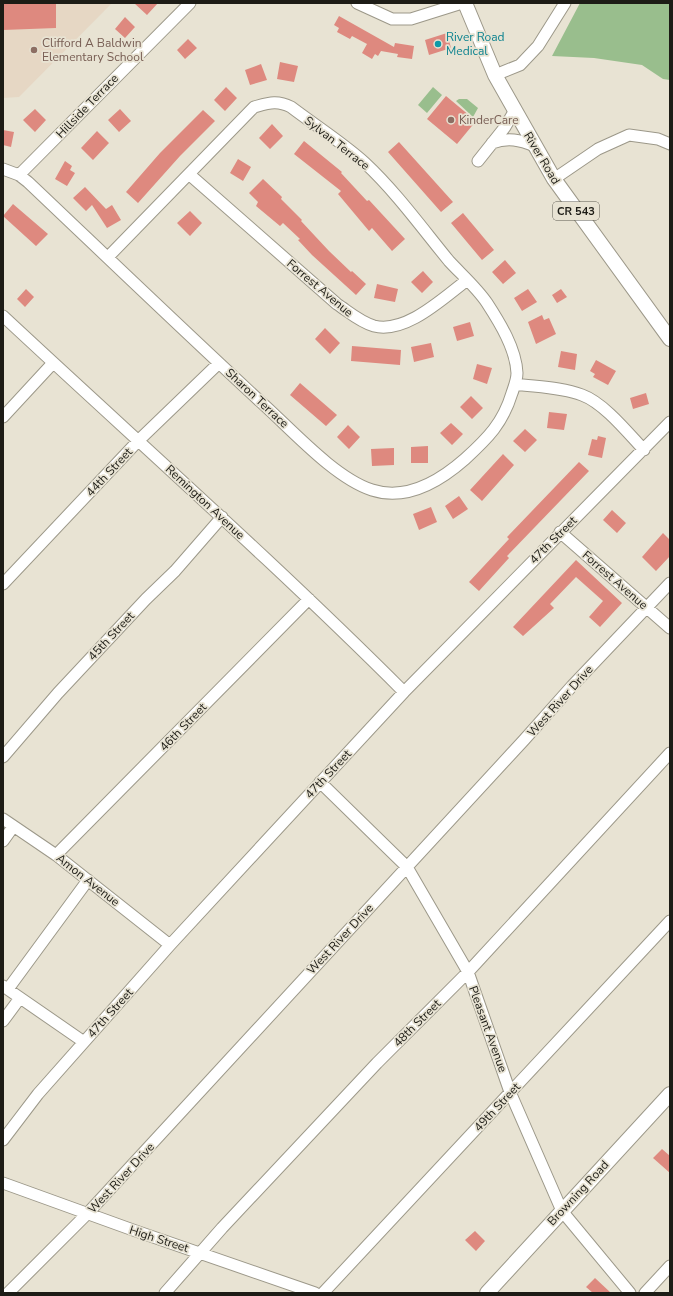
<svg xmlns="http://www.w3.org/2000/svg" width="673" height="1296" viewBox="0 0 673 1296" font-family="'Nunito Sans',sans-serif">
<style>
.education{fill:#e6d7c4}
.green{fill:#99be8d}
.building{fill:#de897f}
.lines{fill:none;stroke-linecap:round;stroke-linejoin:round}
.minor-casing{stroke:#9c9889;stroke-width:13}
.major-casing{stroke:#9c9889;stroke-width:16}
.minor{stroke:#fff;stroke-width:11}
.major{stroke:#fff;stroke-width:14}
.culture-dot{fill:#0f9aa8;stroke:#e8e3d3;stroke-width:1.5}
.education-dot{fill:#8d6e63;stroke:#e8e3d3;stroke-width:1.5}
.labels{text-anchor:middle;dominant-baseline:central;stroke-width:3.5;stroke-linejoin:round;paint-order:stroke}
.shield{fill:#e8e3d3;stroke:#5a584f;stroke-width:1}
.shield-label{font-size:11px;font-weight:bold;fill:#1d1c16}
.culture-label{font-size:12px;fill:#0d838f;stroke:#e8e3d3;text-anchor:start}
.education-label{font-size:12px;fill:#785e54;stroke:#e8e3d3;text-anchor:start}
.street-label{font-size:12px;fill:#1d1c16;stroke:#e8e3d3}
</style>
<rect width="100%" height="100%" fill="#e8e3d3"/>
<path class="education" d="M3,3H112L19,97L3,98Z"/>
<path class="green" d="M580,3H670V80L663,79L642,65L594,58L552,56Z
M433,87L442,95L427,113L418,105Z
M459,99H467L478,108L473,117L456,101Z"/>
<path class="building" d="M3,3H56V28L3,30Z
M134,3H158L147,15Z
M339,16L394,47L395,43L414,46L412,59L397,57L398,54L381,51L378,56L375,54L372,59L362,53L367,44L352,36L350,39L337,32L339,28L334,25Z
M125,17L135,27L125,38L115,29Z
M447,33L451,48L429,55L425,40Z
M188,39L197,48L185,59L177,50Z
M280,62L298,66L294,82L277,79Z
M261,64L267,80L250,85L245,70Z
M226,87L237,98L225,111L214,100Z
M446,96L476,121L457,144L427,119Z
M35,109L46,120L35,132L23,120Z
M120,109L131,121L119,132L108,120Z
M203,110L215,121L180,156L138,203L126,192L160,153Z
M272,124L283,136L270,149L259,138Z
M3,130L14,132L11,147L3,145Z
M97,131L109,143L93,160L81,148Z
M304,141L342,172L341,173L367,201L369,200L405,239L392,251L372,228L369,231L338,194L341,191L294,154Z
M399,142L453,202L441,212L388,152Z
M238,159L251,167L243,181L230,173Z
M65,161L72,166L70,170L75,173L67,186L55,179Z
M263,179L282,197L281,199L302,220L301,221L329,251L351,272L352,271L366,284L356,295L312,255L298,240L300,239L283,223L280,226L256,206L258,202L249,193Z
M85,187L106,209L112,205L121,220L107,228L92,205L86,211L73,198Z
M13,204L48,234L36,246L3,216Z
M190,211L202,223L190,236L177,223Z
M463,213L494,250L482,260L451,223Z
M505,260L516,273L503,284L492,272Z
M423,271L433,282L422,293L411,282Z
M377,284L398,289L395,302L374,298Z
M26,289L34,297L25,307L17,299Z
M528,289L537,302L522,311L514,298Z
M561,289L567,297L557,303L552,295Z
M542,315L544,320L549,318L556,334L536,344L528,322Z
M470,322L474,336L457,341L453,327Z
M325,328L340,343L330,354L315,339Z
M431,343L434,357L414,362L411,347Z
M352,346L401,350L400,365L351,361Z
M561,351L577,354L575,370L558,367Z
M596,360L616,371L608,385L593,377L595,374L590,371Z
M477,364L492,368L487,384L473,379Z
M300,383L337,415L326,426L290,395Z
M646,393L649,404L633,409L630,398Z
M471,396L483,408L472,419L460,407Z
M549,412L567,414L564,430L547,428Z
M451,423L463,434L452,445L440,433Z
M348,425L360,437L349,449L337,437Z
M525,429L537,440L525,452L513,441Z
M598,436L606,438L602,458L588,455L592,439L597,440Z
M428,446V463H411V447Z
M394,448V465L372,466L371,449Z
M503,454L514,465L482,501L470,490Z
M579,462L589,471L507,556L509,558L479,591L469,582L509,539L507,537Z
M459,496L468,509L453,519L445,506Z
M431,507L437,522L419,530L413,514Z
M612,510L626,523L617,533L603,520Z
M663,533L670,540V556L656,571L642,557Z
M576,560L622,603L600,627L589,617L603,601L576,577L550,604L554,608L523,636L513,627Z
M662,1149L670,1156V1173L653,1158Z
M475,1231L485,1241L476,1251L465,1240Z
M595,1278L611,1293H593L586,1287Z"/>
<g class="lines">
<defs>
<path id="minor" d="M357,3L392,19H411L462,3
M495,75L520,65L538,46L565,3
M492,143C508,137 520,140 535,146
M478,161L505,127L515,110
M3,169L19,175L28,182C106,256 184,331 263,404C293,431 335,478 372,490C406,501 440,481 465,459C488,438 503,423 512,393C514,387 517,380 517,373C516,349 500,323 487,303C477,288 461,274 449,261C422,228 396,192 365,163C343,143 316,126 291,107C277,100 269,103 254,107L108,257
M19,175L190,3
M190,175L337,304C349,312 360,322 374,326C406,334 443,298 466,281
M554,179L598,149L629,135L658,139L670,144
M3,316C137,441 274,562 404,692
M515,384C537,387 561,387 582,395C604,403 628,433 644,450
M3,417L53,363
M560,532L670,628
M3,584L138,441L219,363
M3,757L58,693L146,599L175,571L222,517
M320,782L407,867L468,972L510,1092L562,1211L630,1293
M3,819L56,855L170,945
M3,841L13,827
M56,855L309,599
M3,986L84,1042
M8,989L88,880
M3,1021L20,998
M3,1140L38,1094L170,945L404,692L670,422
M3,1183L133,1230L315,1293
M8,1293L87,1214L524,740L572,686L670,583
M165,1293L222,1228L377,1063L468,972L670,753
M323,1293L670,921
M645,1293L670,1266"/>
<path id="major" d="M465,3L495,75L554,179L670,339
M487,1293L670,1094"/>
</defs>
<use href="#minor" class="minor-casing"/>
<use href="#major" class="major-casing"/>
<use href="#minor" class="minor"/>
<use href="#major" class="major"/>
</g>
<circle class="culture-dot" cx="438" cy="44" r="4"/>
<g class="education-dot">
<circle cx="34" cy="50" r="4"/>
<circle cx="451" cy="120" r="4"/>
</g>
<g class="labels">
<rect class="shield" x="553" y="202" width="46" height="18" rx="3"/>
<g class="shield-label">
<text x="576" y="211">CR 543</text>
</g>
<g class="culture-label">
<text x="446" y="37">River Road<tspan x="446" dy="14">Medical</tspan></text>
</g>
<g class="education-label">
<text x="42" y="43">Clifford A Baldwin<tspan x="42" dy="14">Elementary School</tspan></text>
<text x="459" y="120">KinderCare</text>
</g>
<g class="street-label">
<text transform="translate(87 106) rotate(-46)">Hillside Terrace</text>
<text transform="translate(337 143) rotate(38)">Sylvan Terrace</text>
<text transform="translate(542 158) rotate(59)">River Road</text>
<text transform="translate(320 288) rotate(40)">Forrest Avenue</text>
<text transform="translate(257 398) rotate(43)">Sharon Terrace</text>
<text transform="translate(109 472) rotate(-47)">44th Street</text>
<text transform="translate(205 502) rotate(43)">Remington Avenue</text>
<text transform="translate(553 540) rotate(-45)">47th Street</text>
<text transform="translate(615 580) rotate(41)">Forrest Avenue</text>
<text transform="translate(111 636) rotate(-47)">45th Street</text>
<text transform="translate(560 701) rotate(-48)">West River Drive</text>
<text transform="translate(183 727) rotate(-46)">46th Street</text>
<text transform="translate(328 774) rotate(-47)">47th Street</text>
<text transform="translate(88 880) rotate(38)">Amon Avenue</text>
<text transform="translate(340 939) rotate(-47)">West River Drive</text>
<text transform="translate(110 1013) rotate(-48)">47th Street</text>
<text transform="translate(417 1023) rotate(-45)">48th Street</text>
<text transform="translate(488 1029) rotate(70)">Pleasant Avenue</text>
<text transform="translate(497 1107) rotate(-47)">49th Street</text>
<text transform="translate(121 1178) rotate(-47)">West River Drive</text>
<text transform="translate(578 1193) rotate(-47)">Browning Road</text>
<text transform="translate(159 1239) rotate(18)">High Street</text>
</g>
</g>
<rect width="673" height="1296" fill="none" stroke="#1d1c16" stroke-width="8"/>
</svg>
